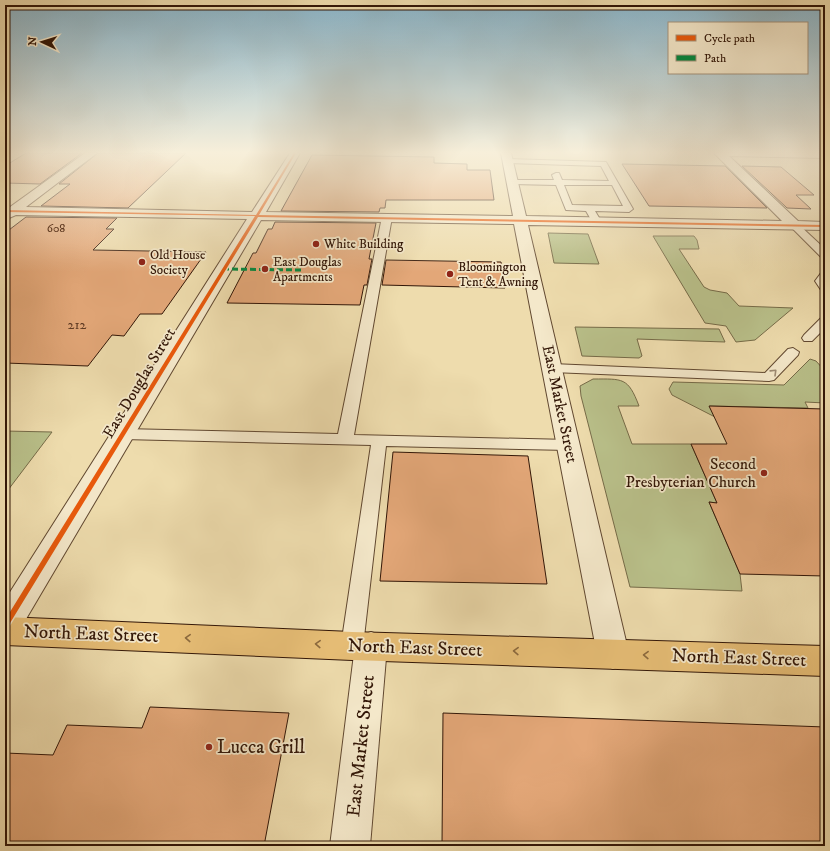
<svg xmlns="http://www.w3.org/2000/svg" width="830" height="851" viewBox="0 0 830 851" font-family="'IM FELL DW Pica',serif">
<style>
.green{fill:#b9c08a;stroke:#766b48}
.building{fill:#e3a778;stroke:#321607}
.lines{fill:none;stroke-linecap:round;stroke-linejoin:round}
.service-casing{stroke:#614830;stroke-width:2}
.minor-casing{stroke:#614830;stroke-width:2}
.tertiary-casing{stroke:#614830;stroke-width:2}
.primary-casing{stroke:#321607;stroke-width:2}
.service{fill:#f4e8ca;fill-rule:evenodd}
.minor{fill:#f4e8ca;fill-rule:evenodd}
.tertiary{fill:#f4e8ca;fill-rule:evenodd}
.primary{fill:#e7be76;fill-rule:evenodd}
.quiet{stroke:#00873e;stroke-width:3;stroke-dasharray:6 3;stroke-linecap:butt}
.cycleway-casing{stroke:#f4e8ca;stroke-width:3}
.cycleway{fill:#e8590c;fill-rule:evenodd}
.oneway{stroke:#9d8a72}
.oneway2{stroke:#8c6a3e}
.poi-dot{fill:#8f2418;stroke:#f4e8ca;stroke-width:1.5}
.labels{text-anchor:middle;dominant-baseline:central;stroke-width:3.5;stroke-linejoin:round;paint-order:stroke}
.far-number-label{font-size:12px;fill:#5e3a23}
.far-poi-label{font-size:13px;fill:#321607;stroke:#f4e8ca;text-anchor:start}
.number-label{font-size:14px;fill:#5e3a23}
.street-label{font-size:16px;fill:#321607;stroke:#f4e8ca}
.poi-label{font-size:16px;fill:#321607;stroke:#f4e8ca;text-anchor:end}
.near-street-label{font-size:19px;fill:#321607;stroke:#f4e8ca}
.near-poi-label{font-size:19px;fill:#321607;stroke:#f4e8ca;text-anchor:start}
</style>
<rect width="100%" height="100%" fill="#eedcad"/>
<filter id="stains"><feTurbulence type="fractalNoise" baseFrequency=".005" numOctaves="4"/><feColorMatrix values="0 0 0 0 .2 0 0 0 0 .09 0 0 0 0 .02 0 0 0 .5 -.17"/></filter>
<radialGradient id="worn" r=".72"><stop offset=".6" stop-color="#630" stop-opacity="0"/><stop offset="1" stop-color="#630" stop-opacity=".3"/></radialGradient>
<path class="green" d="M548,233L588,234L599,264L554,263Z
M653,236H694L697,240L699,249H679L704,287L710,290L727,293L739,306L793,308L755,340L736,342L726,326L705,323Z
M575,327L719,329L725,342L637,339L642,356L639,358L582,356Z
M810,359L816,361L825,371V374L821,378L825,380V403L805,402L808,408L710,406L715,417L672,395L669,389L673,382L784,385Z
M593,379C623,379 628,377 639,406H618L632,444H691L717,503L709,502L740,574L742,591L630,587L581,396L580,386Z
M5,431L52,432L5,494Z"/>
<path class="building" d="M26,153H82L40,184L5,183V166Z
M98,153H186L128,208L41,206L70,184H59Z
M312,155L434,157V163L467,164V170H490L494,200H386L385,208H380L379,212L281,211Z
M622,164L725,166L767,208L649,206Z
M742,166L781,167L814,195H796L811,209L787,208Z
M26,217L117,218L106,229H114L93,250L206,252L162,314H140L124,336L112,335L88,366L5,363V233Z
M275,222L376,223L369,259H372L367,285H364L360,305L227,303L253,253H256L268,229H272Z
M386,260L501,262L505,288L382,285Z
M709,406L825,409V576L740,574L709,502L717,503L691,444H727Z
M393,452L528,456L547,584L380,581Z
M150,707L289,713L264,846H5V753L53,755L67,725L142,728Z
M443,713L825,727V846H442Z"/>
<g class="lines">
<defs>
<path id="service" d="M505,159L606,162L633,209L629,212L595,211L601,221L596,224L593,223L586,211L566,210L556,185L512,184L508,182L512,180H554L552,175L556,173H559L562,180L609,181L601,166L508,163L504,161ZM564,185H612L623,206L572,205Z
M387,214L392,217L354,435L569,440L574,441L577,445L574,449L569,450L386,446L363,646L360,653L352,656L344,653L341,646L371,445L123,439L118,438L115,434L118,430L123,429L338,434L382,217Z
M794,222L797,223L825,249V258L821,257L791,227V223Z
M825,272V291L821,290L815,281L821,273Z
M825,317V328L812,341H804L802,338L804,335L821,318Z
M793,348L799,352L798,355L774,380L769,381L552,372L547,371L545,368L547,365L552,364L765,373L788,349Z"/>
<path id="minor" d="M85,153H97L26,207L252,212L290,153H300L266,212L513,216L501,153H511L526,216L782,221L714,153H825V158L729,156L798,221L825,222V230L528,225L629,654L624,664L613,669L602,664L597,654L514,224L261,220L16,636L5,640V600L247,219L16,215L9,218L5,217V207H10Z"/>
<path id="tertiary" d="M371,632L382,636L387,646L370,846H330L355,646L360,636Z"/>
<path id="primary" d="M5,617L352,632L825,646V676L352,660L5,645Z"/>
</defs>
<use href="#service" class="service-casing"/>
<use href="#minor" class="minor-casing"/>
<use href="#tertiary" class="tertiary-casing"/>
<use href="#primary" class="primary-casing"/>
<use href="#service" class="service"/>
<use href="#minor" class="minor"/>
<use href="#tertiary" class="tertiary"/>
<use href="#primary" class="primary"/>
<path class="quiet" d="M223,269L303,270"/>
<defs>
<path id="cycleway" d="M294,153H296L259,215L825,225V227L258,217L7,628L5,629V620L255,216L5,212V210L256,215Z"/>
</defs>
<use href="#cycleway" class="cycleway-casing"/>
<use href="#cycleway" class="cycleway"/>
</g>
<defs><path id="oneway-chevron" d="M-2-3.5L2.5 0L-2 3.5" fill="none" stroke-width="1.6" stroke-linecap="round" stroke-linejoin="round"/></defs>
<use class="oneway" href="#oneway-chevron" transform="translate(774 372) rotate(-44)"/>
<g class="oneway2">
<use href="#oneway-chevron" transform="translate(188 638) rotate(-177)"/>
<use href="#oneway-chevron" transform="translate(318 644) rotate(-177)"/>
<use href="#oneway-chevron" transform="translate(516 651) rotate(-178)"/>
<use href="#oneway-chevron" transform="translate(646 655) rotate(-178)"/>
</g>
<linearGradient id="sky" x2="0" y2="1"><stop stop-color="#89b7ce"/><stop offset="0.56" stop-color="#f7efda"/><stop offset="1" stop-color="#f7efda" stop-opacity="0"/></linearGradient>
<rect width="830" height="272" fill="url(#sky)"/>
<g class="poi-dot">
<circle cx="316" cy="244" r="4"/>
<circle cx="142" cy="262" r="4"/>
<circle cx="265" cy="269" r="4"/>
<circle cx="450" cy="274" r="4"/>
<circle cx="764" cy="473" r="4"/>
<circle cx="209" cy="747" r="4"/>
</g>
<g class="labels">
<g class="far-number-label">
<text x="56" y="228">608</text>
</g>
<g class="far-poi-label">
<text x="324" y="244">White Building</text>
<text x="150" y="255">Old House<tspan x="150" dy="15">Society</tspan></text>
<text x="273" y="262">East Douglas<tspan x="273" dy="15">Apartments</tspan></text>
<text x="458" y="267">Bloomington<tspan x="458" dy="15">Tent &amp; Awning</tspan></text>
</g>
<g class="number-label">
<text x="77" y="325">212</text>
</g>
<g class="street-label">
<text transform="translate(139 383) rotate(-59)">East Douglas Street</text>
<text transform="translate(560 404) rotate(78)">East Market Street</text>
</g>
<g class="poi-label">
<text x="756" y="464">Second<tspan x="756" dy="18">Presbyterian Church</tspan></text>
</g>
<g class="near-street-label">
<text transform="translate(91 634) rotate(2)">North East Street</text>
<text transform="translate(415 648) rotate(2)">North East Street</text>
<text transform="translate(739 658) rotate(2)">North East Street</text>
<text transform="translate(361 746) rotate(-84)">East Market Street</text>
</g>
<g class="near-poi-label">
<text x="217" y="747">Lucca Grill</text>
</g>
</g>
<rect width="830" height="851" fill="none" stroke="#eedcad" stroke-width="20"/>
<rect x="6" y="6" width="818" height="839" fill="none" stroke="#321607" stroke-width="2"/>
<rect x="10" y="10" width="810" height="831" fill="none" stroke="#321607"/>
<rect x="668" y="22" width="140" height="52" fill="#f4e8ca" stroke="#a6947c"/>
<rect x="676" y="35" width="20" height="6" fill="#e8590c" stroke="#a6947c"/>
<text x="704" y="42" font-size="12" fill="#321607">Cycle path</text>
<rect x="676" y="55" width="20" height="6" fill="#00873e" stroke="#a6947c"/>
<text x="704" y="62" font-size="12" fill="#321607">Path</text>
<g transform="translate(42 42) rotate(274)" stroke="#f4e8ca" stroke-width="3" paint-order="stroke">
<path d="M0-3L7 15L0 10L-7 15Z" fill="#321607"/>
<text y="-6" font-size="11" font-weight="bold" text-anchor="middle" fill="#321607">N</text>
</g>
<rect width="100%" height="100%" filter="url(#stains)"/>
<rect width="100%" height="100%" fill="url(#worn)"/>
</svg>
